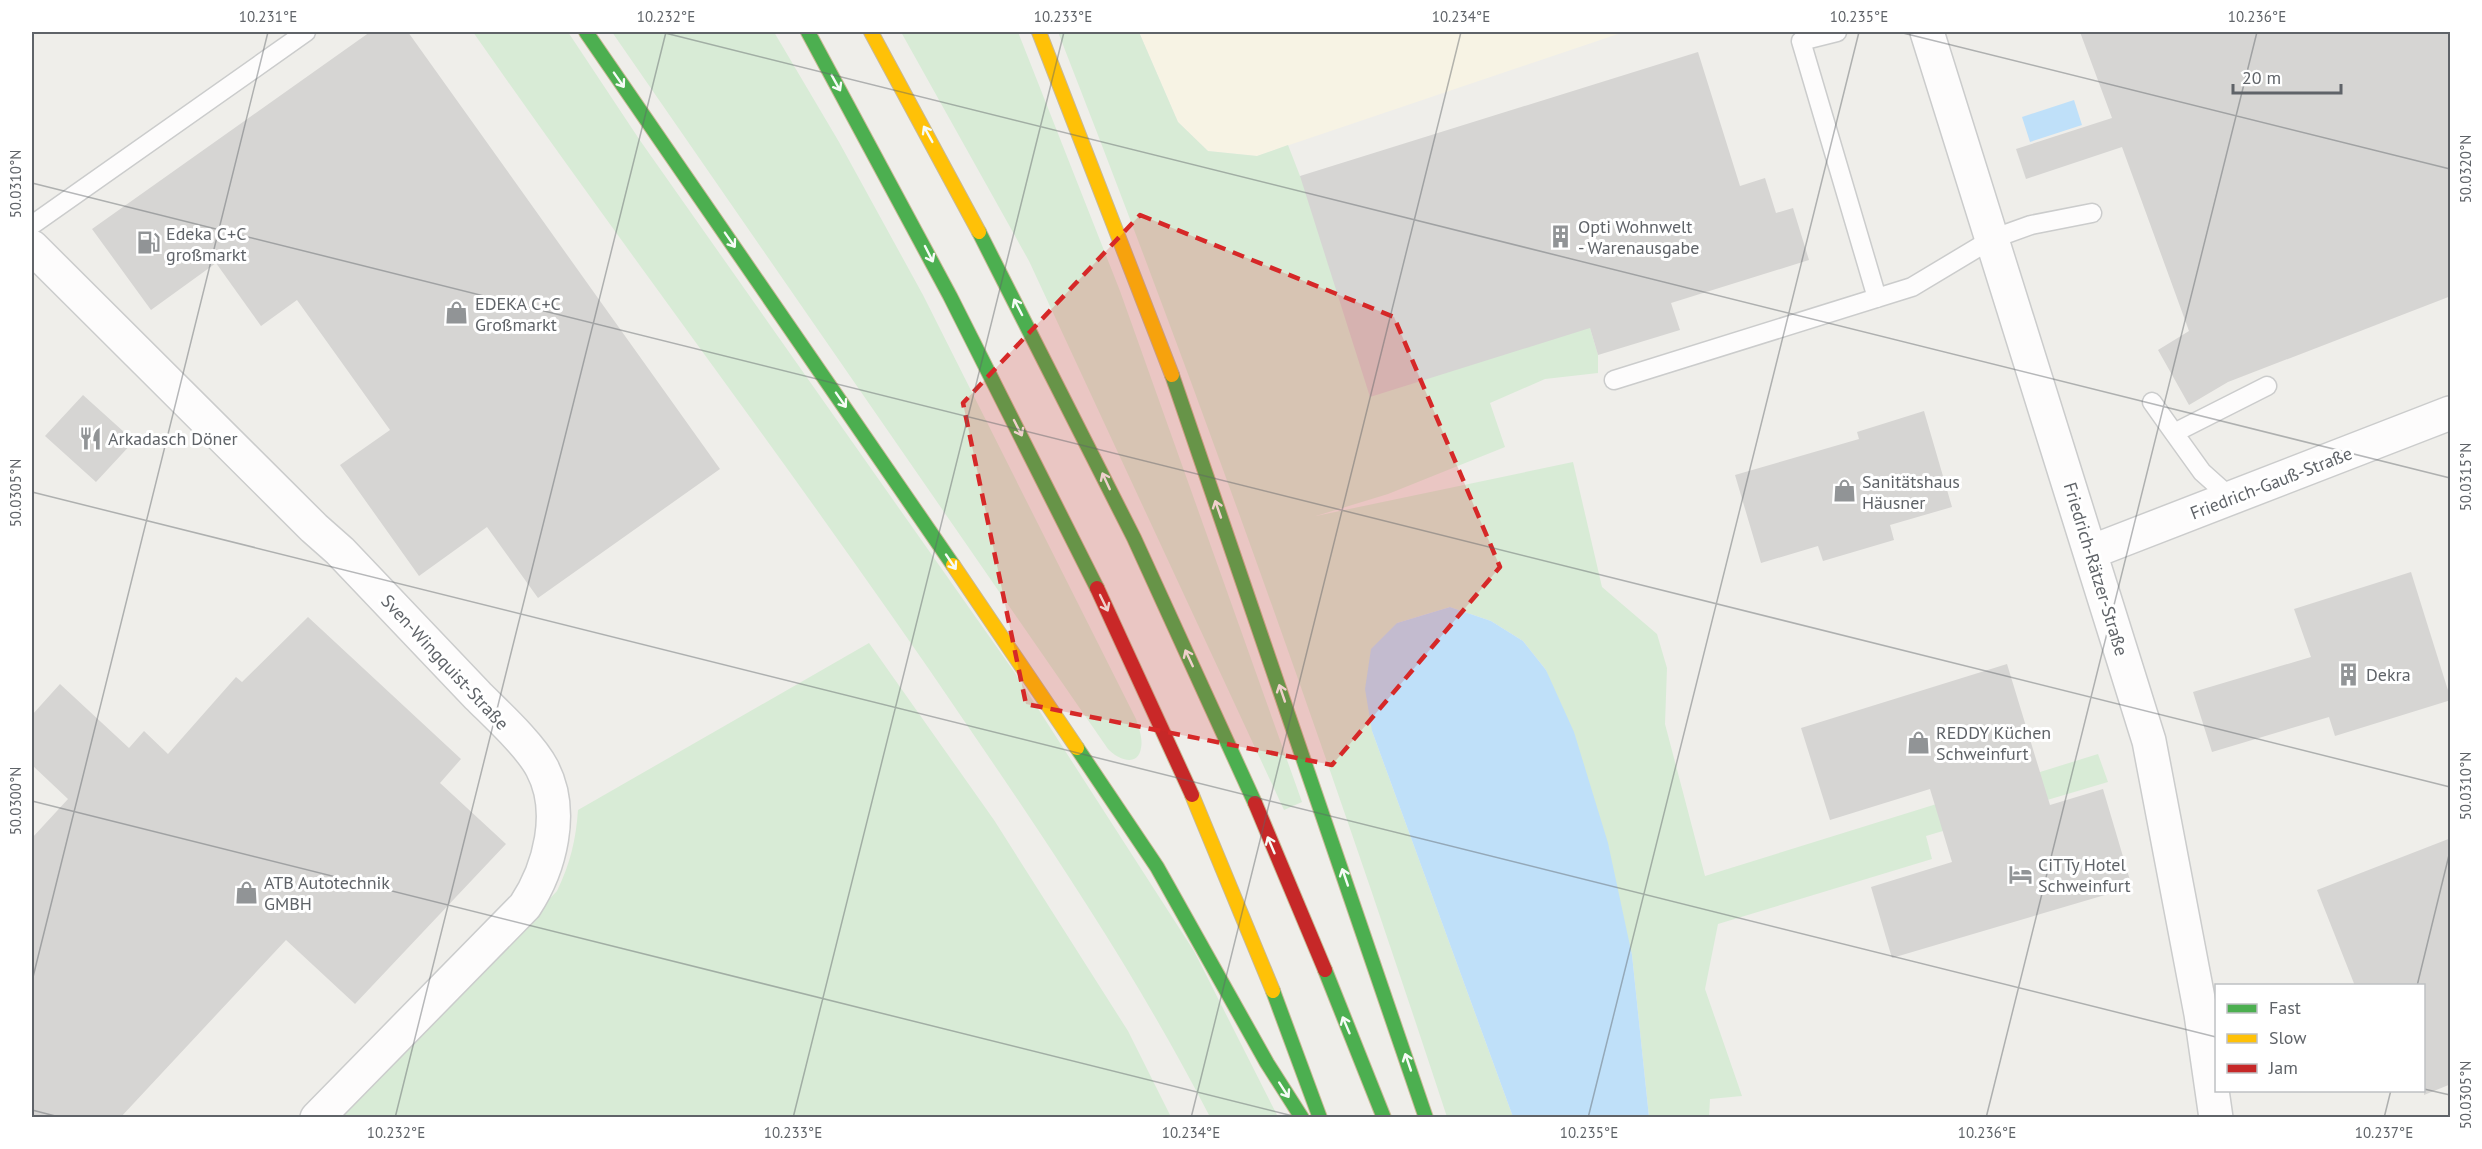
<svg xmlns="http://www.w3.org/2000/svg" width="2482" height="1149" viewBox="0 0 2482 1149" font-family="'PT Sans',sans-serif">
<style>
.commercial{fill:#f7f3e4}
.green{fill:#d8ebd6}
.water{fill:#bfe0f9}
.building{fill:#d6d5d3}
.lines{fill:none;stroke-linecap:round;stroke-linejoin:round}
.lane-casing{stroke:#cbcccc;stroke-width:21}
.street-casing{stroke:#cbcccc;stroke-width:36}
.fast-casing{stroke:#c8b996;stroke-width:16}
.slow-casing{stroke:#c8b996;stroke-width:16}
.jam-casing{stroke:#c8b996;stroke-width:16}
.lane{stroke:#fdfcfc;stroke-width:18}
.street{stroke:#fdfcfc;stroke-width:33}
.fast{stroke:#4caf50;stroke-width:14}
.slow{stroke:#ffc107;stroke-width:14}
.jam{stroke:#c62828;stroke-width:14}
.oneway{stroke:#f6fbf6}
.marked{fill:#d62828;fill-opacity:0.2;stroke:#d62828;stroke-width:4.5;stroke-dasharray:12 8;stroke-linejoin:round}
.ticks{fill:none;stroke:#5f6368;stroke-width:1.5;stroke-opacity:0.45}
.labels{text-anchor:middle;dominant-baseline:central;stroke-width:6;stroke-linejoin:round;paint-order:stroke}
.poi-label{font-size:18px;fill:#5f6368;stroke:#fff;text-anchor:start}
.street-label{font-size:18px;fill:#5f6368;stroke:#fff}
.neatline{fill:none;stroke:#5f6368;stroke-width:2}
.ticks-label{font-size:15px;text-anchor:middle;fill:#5f6368}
</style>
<rect width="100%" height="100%" fill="#efeeea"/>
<path class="commercial" d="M1139,32H1624L1257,156L1208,151L1178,122Z"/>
<path class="green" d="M473,32H568L639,139L1015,673L1194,951L1278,1117H1210C1140,981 1054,852 967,725C808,490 635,264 473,32Z
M612,32H774L839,142L923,295L1136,719C1139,729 1143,738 1141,748C1138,768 1117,759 1108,749Z
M901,32H1018L1120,291L1302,802L1284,810L1029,261Z
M1058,32H1139L1178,122L1208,151L1257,156L1288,145L1300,176L1590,328L1598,355V373L1545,379L1490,403L1505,447L1388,494L1316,516L1573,462L1602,587L1657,634L1667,668L1665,724L1705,876L2098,754L2108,782L1926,836L1932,859L1718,924L1705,989L1742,1096L1710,1099L1709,1117H1649L1632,955L1546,670L1523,641L1491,621L1450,607L1397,623L1372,731L1513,1117H1447C1327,752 1198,390 1058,32Z
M869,643L994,820L1128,1031L1171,1117L341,1118L557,891C570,864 576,840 578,810Z"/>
<path class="water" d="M2074,100L2082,125L2030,142L2022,117Z
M1450,607L1491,621L1523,641L1546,670L1574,732L1608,843L1632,955L1649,1117H1513L1372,731L1365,689L1371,649L1397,623Z"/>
<path class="building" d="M370,32H408L720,469L538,598L487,527L419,576L340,465L390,430L297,300L261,326L216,263L151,310L92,229Z
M2080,32H2451V296L2228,382L2189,405L2158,350L2189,331L2122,147L2026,179L2016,149L2112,118Z
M1698,52L1740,186L1765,178L1776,213L1793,208L1809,260L1671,303L1680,330L1598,355L1590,328L1370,397L1300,176Z
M83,395L134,441L96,482L45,436Z
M1924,411L1952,507L1890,525L1894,540L1823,561L1818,546L1761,563L1735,475L1859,439L1857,432Z
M2411,572L2451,700L2335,736L2329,717L2212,752L2193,692L2311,657L2294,609Z
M308,617L461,759L440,783L506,844L355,1004L286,940L120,1118H32V838L68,799L32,765V715L60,684L129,748L144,731L168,754L236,677L242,682Z
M2007,664L2050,805L2103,789L2132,887L1892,958L1871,887L1952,862L1930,789L1830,820L1801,728Z
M2451,838V1084L2424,1095V986H2355L2317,890Z"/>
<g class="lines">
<defs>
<path id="lane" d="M1837,32L1801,41L1877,298
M32,225L306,32
M1614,380L1912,287L1992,239L2031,225L2092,213
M2152,402L2174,433
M2231,498L2202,472L2174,433L2267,386"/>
<path id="street" d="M1927,32L2149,741L2201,1014L2216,1118
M32,247L314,528L340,551C386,599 432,648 478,696C497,715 530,745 542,768C565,811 550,868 525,906L317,1118
M2091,552L2450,413"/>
<path id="fast" d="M586,32L953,565
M808,32L950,296L1097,588
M979,232L1134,538L1255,803
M1172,375L1426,1118
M1077,748L1157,867L1267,1063L1302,1118
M1325,970L1384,1118
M1273,991L1320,1118"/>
<path id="slow" d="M871,32L979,232
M1039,32L1172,375
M953,565L1077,748
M1192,795L1273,991"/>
<path id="jam" d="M1097,588L1192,795
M1255,803L1325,970"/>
</defs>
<use href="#lane" class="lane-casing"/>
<use href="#street" class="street-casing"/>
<use href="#fast" class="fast-casing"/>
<use href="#slow" class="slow-casing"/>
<use href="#jam" class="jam-casing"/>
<use href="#lane" class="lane"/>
<use href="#street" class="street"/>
<use href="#fast" class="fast"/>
<use href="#slow" class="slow"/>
<use href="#jam" class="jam"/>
</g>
<defs><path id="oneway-shaft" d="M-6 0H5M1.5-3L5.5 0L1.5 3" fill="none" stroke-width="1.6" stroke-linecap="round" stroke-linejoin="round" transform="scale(1.5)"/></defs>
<g class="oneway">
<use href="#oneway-shaft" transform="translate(619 80) rotate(55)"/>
<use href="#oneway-shaft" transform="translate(836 83) rotate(61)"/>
<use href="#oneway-shaft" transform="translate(928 134) rotate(-119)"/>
<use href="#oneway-shaft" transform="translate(730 240) rotate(55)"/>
<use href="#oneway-shaft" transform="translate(929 254) rotate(63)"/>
<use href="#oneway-shaft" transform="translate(1018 307) rotate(-117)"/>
<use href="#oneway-shaft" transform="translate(841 400) rotate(55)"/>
<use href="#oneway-shaft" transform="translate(1018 428) rotate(63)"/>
<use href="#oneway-shaft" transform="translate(1106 481) rotate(-115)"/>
<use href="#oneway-shaft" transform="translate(1218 509) rotate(-109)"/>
<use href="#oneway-shaft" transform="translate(951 562) rotate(56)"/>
<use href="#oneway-shaft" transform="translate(1104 603) rotate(64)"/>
<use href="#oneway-shaft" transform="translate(1189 658) rotate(-115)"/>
<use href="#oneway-shaft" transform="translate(1282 693) rotate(-109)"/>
<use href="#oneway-shaft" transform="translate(1271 845) rotate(-113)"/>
<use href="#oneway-shaft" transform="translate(1345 877) rotate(-109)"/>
<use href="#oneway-shaft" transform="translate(1346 1025) rotate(-113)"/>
<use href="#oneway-shaft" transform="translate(1408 1062) rotate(-109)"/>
<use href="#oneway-shaft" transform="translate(1284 1090) rotate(57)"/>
</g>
<path class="marked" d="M1140,215L1394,317L1500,567L1332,765L1026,704L963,403Z"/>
<path class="ticks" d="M661,32L2450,478M1899,32L2450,169M32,183L2450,787M32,492L2216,1037M32,801L1301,1118M32,981L268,32M2417,986L2450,851M2424,1089L2450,1095M32,1110L63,1118M395,1118L666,32M793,1118L1064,32M1191,1118L1461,32M1588,1118L1859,32M1986,1118L2257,32M2384,1118L2391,1090"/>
<defs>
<symbol id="building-bare" viewBox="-9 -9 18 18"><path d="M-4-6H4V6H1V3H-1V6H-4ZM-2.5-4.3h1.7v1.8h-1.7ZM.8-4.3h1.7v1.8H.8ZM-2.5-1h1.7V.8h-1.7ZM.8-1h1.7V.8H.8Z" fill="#919496" stroke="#fff" stroke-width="2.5" paint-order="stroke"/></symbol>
<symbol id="fuel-bare" viewBox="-9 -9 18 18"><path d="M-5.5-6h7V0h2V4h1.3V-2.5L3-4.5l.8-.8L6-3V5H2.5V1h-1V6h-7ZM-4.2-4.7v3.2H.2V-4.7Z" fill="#919496" stroke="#fff" stroke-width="2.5" paint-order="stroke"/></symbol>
<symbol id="shop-bare" viewBox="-9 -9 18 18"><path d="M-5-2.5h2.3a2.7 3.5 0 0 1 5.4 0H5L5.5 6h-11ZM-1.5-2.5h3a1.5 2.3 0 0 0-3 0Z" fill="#919496" stroke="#fff" stroke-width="2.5" paint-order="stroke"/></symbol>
<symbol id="restaurant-bare" viewBox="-9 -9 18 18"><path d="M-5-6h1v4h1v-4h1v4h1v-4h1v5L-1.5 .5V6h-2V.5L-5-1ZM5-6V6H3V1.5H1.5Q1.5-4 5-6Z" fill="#919496" stroke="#fff" stroke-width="2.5" paint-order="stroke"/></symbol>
<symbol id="hotel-bare" viewBox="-9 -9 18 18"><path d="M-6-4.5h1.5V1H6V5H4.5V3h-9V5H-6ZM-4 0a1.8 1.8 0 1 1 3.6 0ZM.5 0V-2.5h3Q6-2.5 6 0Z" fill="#919496" stroke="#fff" stroke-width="2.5" paint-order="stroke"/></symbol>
</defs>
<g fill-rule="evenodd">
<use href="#building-bare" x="1544" y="220" width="33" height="33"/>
<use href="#fuel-bare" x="132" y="226" width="33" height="33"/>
<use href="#shop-bare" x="440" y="296" width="33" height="33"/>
<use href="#restaurant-bare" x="74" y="422" width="33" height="33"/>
<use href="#shop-bare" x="1828" y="474" width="33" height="33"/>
<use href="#building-bare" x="2332" y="658" width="33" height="33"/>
<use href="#shop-bare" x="1902" y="726" width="33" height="33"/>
<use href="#hotel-bare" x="2004" y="858" width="33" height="33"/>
<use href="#shop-bare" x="230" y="876" width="33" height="33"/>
</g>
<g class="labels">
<g class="poi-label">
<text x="1578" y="226">Opti Wohnwelt<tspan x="1578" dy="21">- Warenausgabe</tspan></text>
<text x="166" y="233">Edeka C+C<tspan x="166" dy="21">großmarkt</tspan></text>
<text x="475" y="303">EDEKA C+C<tspan x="475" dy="21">Großmarkt</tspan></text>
<text x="108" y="438">Arkadasch Döner</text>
<text x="1862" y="481">Sanitätshaus<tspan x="1862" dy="21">Häusner</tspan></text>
<text x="2366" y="674">Dekra</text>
<text x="1936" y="732">REDDY Küchen<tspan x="1936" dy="21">Schweinfurt</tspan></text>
<text x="2038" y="864">CiTTy Hotel<tspan x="2038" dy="21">Schweinfurt</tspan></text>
<text x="264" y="882">ATB Autotechnik<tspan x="264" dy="21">GMBH</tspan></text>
</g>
<g class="street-label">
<text transform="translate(2271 483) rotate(-21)">Friedrich-Gauß-Straße</text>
<text transform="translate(2096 569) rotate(73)">Friedrich-Rätzer-Straße</text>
<text transform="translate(445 662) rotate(47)">Sven-Wingquist-Straße</text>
</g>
</g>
<rect width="2482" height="1149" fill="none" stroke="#ffffff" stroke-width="66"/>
<rect x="2215" y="984" width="210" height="108" fill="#ffffff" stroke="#bfc1c3" stroke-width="1.5"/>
<rect x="2227" y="1004" width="30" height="9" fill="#4caf50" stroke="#bfc1c3" stroke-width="1.5"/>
<text x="2269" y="1014" font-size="18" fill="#5f6368">Fast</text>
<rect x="2227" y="1034" width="30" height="9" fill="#ffc107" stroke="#bfc1c3" stroke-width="1.5"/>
<text x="2269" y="1044" font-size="18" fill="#5f6368">Slow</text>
<rect x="2227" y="1064" width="30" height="9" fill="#c62828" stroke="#bfc1c3" stroke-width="1.5"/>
<text x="2269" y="1074" font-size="18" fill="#5f6368">Jam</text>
<path d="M2233 84v9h108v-9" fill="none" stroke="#5f6368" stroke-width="3"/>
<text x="2242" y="84" font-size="18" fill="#5f6368" stroke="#ffffff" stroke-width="4.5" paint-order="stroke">20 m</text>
<rect x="33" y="33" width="2416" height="1083" class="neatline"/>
<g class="ticks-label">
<text x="268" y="22">10.231°E</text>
<text x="666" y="22">10.232°E</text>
<text x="1063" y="22">10.233°E</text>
<text x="1461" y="22">10.234°E</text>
<text x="1859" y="22">10.235°E</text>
<text x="2257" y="22">10.236°E</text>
<text transform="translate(2466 169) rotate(-90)" y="5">50.0320°N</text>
<text transform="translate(16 184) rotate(-90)" y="5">50.0310°N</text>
<text transform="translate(2466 477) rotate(-90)" y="5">50.0315°N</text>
<text transform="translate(16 493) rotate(-90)" y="5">50.0305°N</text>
<text transform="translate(2466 786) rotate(-90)" y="5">50.0310°N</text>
<text transform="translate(16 801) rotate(-90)" y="5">50.0300°N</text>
<text transform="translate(2466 1095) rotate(-90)" y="5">50.0305°N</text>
<text x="396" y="1138">10.232°E</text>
<text x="793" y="1138">10.233°E</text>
<text x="1191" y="1138">10.234°E</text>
<text x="1589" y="1138">10.235°E</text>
<text x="1987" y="1138">10.236°E</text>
<text x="2384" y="1138">10.237°E</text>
</g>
</svg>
